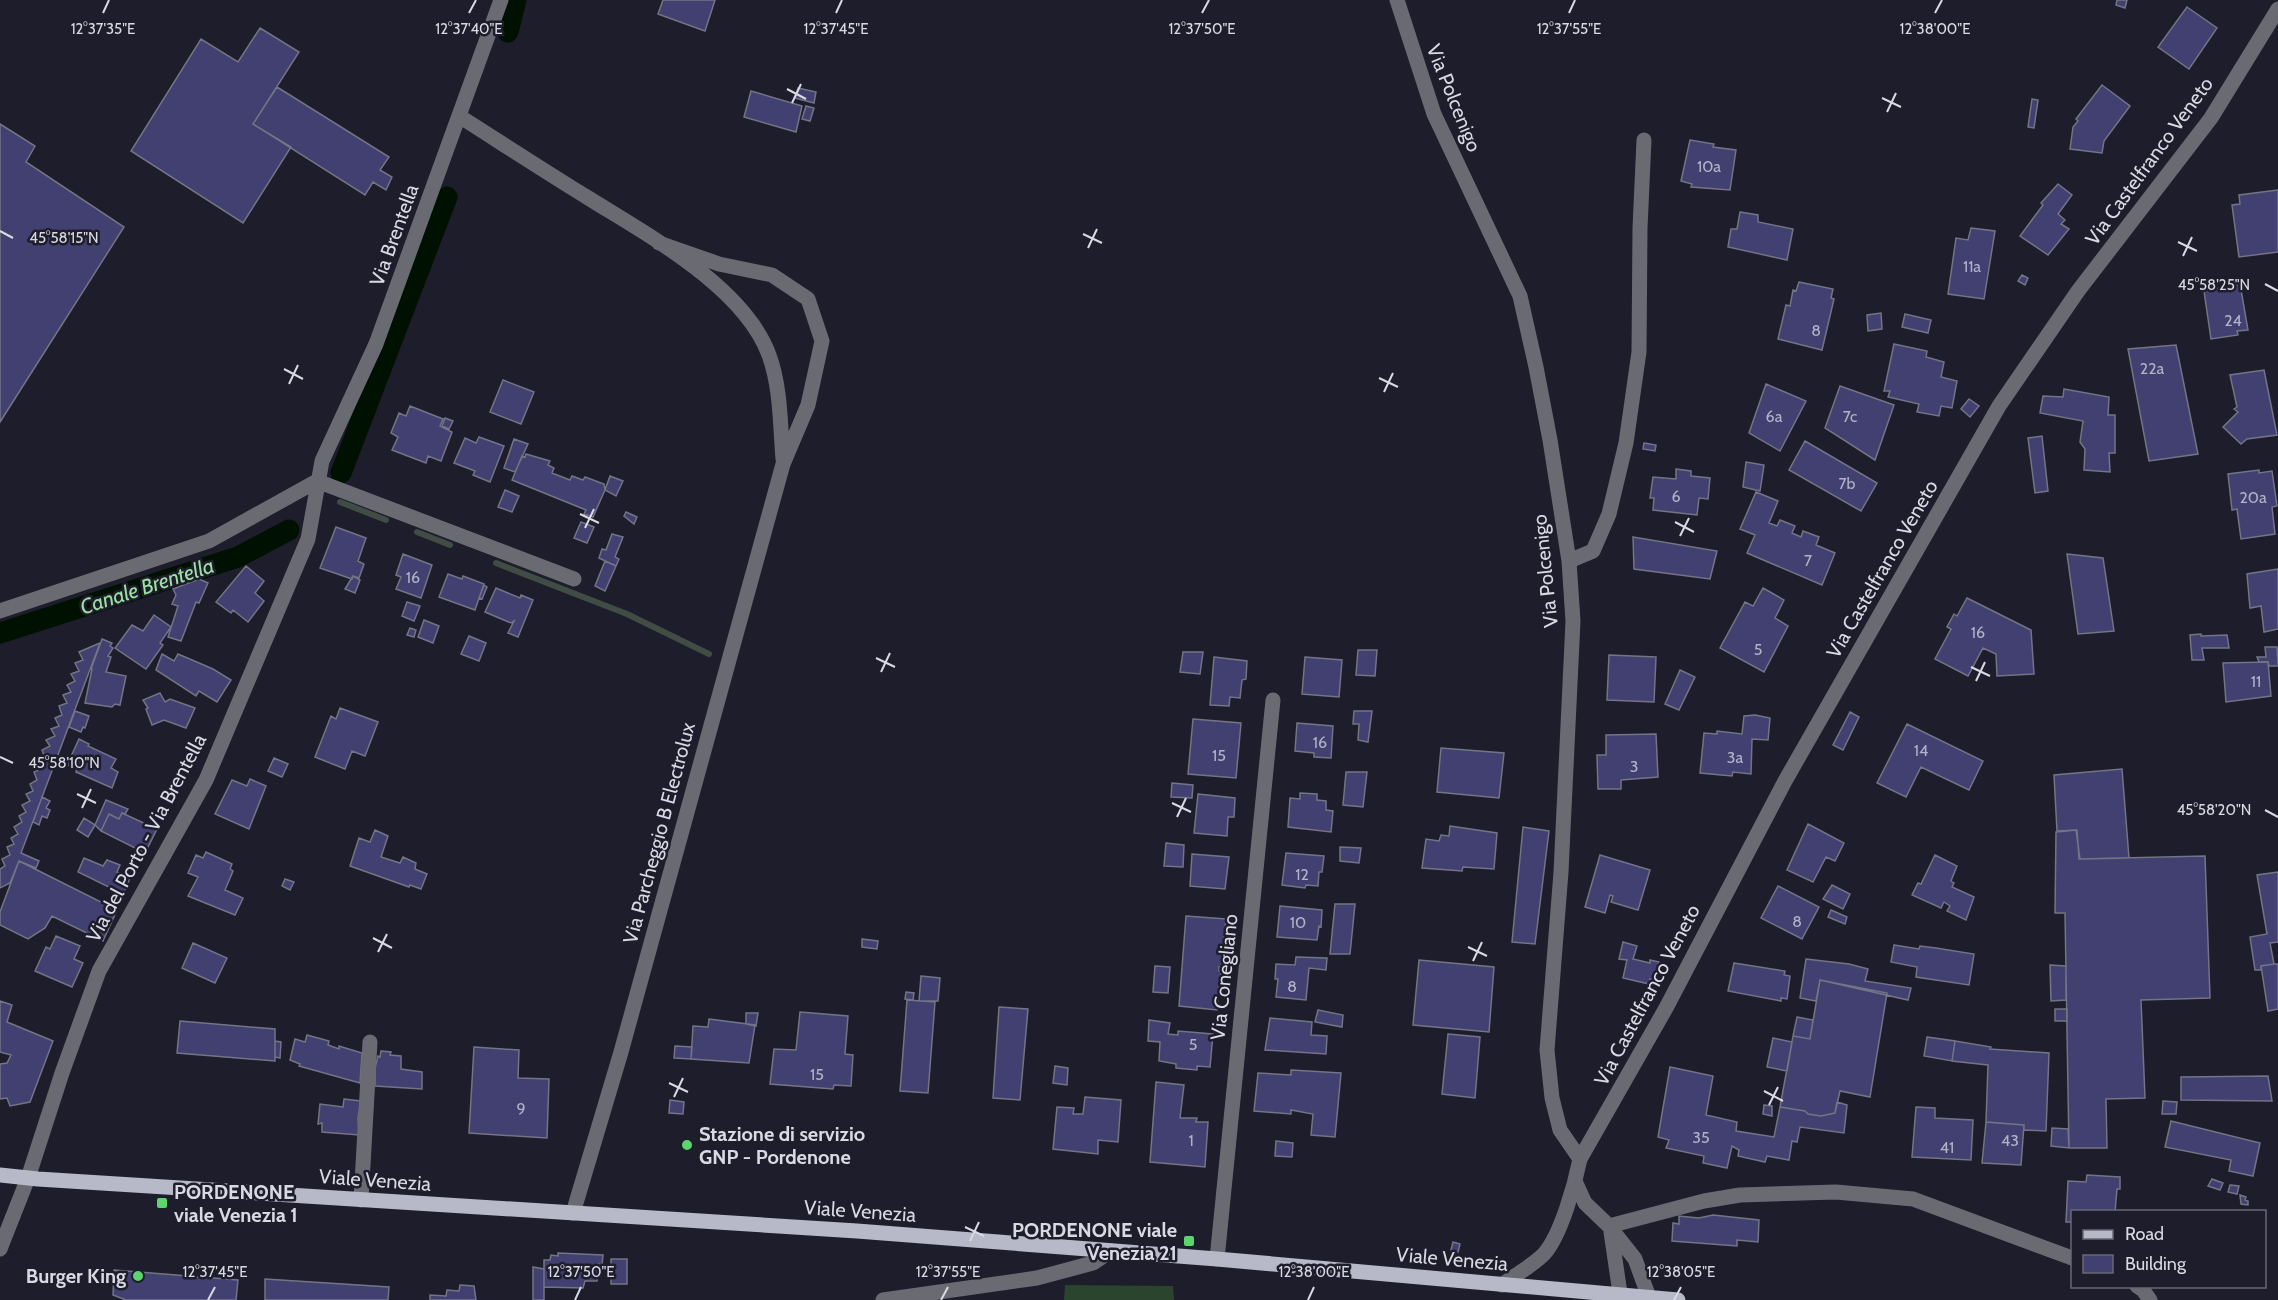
<svg xmlns="http://www.w3.org/2000/svg" width="2278" height="1300" viewBox="0 0 2278 1300" font-family="Cabin,sans-serif">
<style>
.green{fill:#2b442d}
.lines{fill:none;stroke-linecap:round;stroke-linejoin:round}
.stream{stroke:#414c45;stroke-width:6}
.canal{stroke:#001001;stroke-width:21}
.building{fill:#423f71;stroke:#737485;stroke-width:1.5}
.minor{stroke:#6a6b72;stroke-width:15}
.major{stroke:#b7b8c8;stroke-width:15}
.ticks{fill:none;stroke:#d9d9e3;stroke-width:2}
.poi-dot{fill:#5cd56d;stroke:#1d1d2b;stroke-width:2}
.labels{text-anchor:middle;dominant-baseline:central;stroke-width:5;stroke-linejoin:round;paint-order:stroke}
.number-label{font-size:16px;fill:#b3b2c6}
.street-label{font-size:20px;fill:#d9d9e3;stroke:#1d1d2b}
.poi-label{font-size:20px;font-weight:bold;fill:#d9d9e3;stroke:#1d1d2b;text-anchor:start}
.water-label{font-size:21px;font-style:italic;fill:#9de2a3;stroke:#1d1d2b}
.ticks-label{font-size:15px;text-anchor:middle;fill:#d9d9e3;stroke:#1d1d2b;stroke-width:5;stroke-linejoin:round;paint-order:stroke}
</style>
<rect width="100%" height="100%" fill="#1d1d2b"/>
<path class="green" d="M1065,1285L1173,1286L1174,1300H1064Z"/>
<g class="lines">
<path class="stream" d="M340,502L386,520
M417,532L450,545
M496,563L627,614L709,654"/>
<path class="canal" d="M508,32L516,0
M341,473L447,197
M0,633L238,557L289,530"/>
</g>
<path class="building" d="M663,0H715L705,31L658,14Z
M2117,0H2127L2125,8L2116,5Z
M2187,7L2217,28L2189,69L2158,47Z
M260,28L299,52L253,124L291,147L243,223L131,151L201,39L238,62Z
M2102,85L2130,106L2104,141L2102,153L2070,149L2073,127L2078,121L2076,119Z
M277,87L389,157L380,170L392,177L386,190L373,182L365,195L253,124Z
M798,88L816,92L814,103L795,98Z
M751,91L802,106L796,132L744,117Z
M2032,99L2038,100L2034,128L2028,127Z
M806,106L814,108L810,121L802,119Z
M0,124L35,146L26,162L124,227L0,422Z
M1690,140L1714,144L1713,147L1736,150L1730,190L1691,187L1692,184L1681,181Z
M2058,184L2072,195L2058,214L2065,220L2061,224L2069,229L2048,255L2020,236L2043,205L2041,203Z
M2278,190V252L2239,257L2232,205L2240,204L2239,195Z
M1740,212L1758,215V222L1793,229L1787,260L1728,247L1731,229H1737Z
M1971,228L1995,231L1984,299L1948,294L1956,238L1968,240Z
M2022,275L2028,278L2025,285L2018,281Z
M1799,282L1833,289L1831,298L1834,299L1822,350L1778,339L1786,305L1790,306L1793,290L1796,291Z
M2240,284L2248,330L2237,331L2238,335L2211,339L2204,291Z
M1881,313L1882,329L1868,331L1867,315Z
M1905,314L1931,320L1928,333L1902,327Z
M1894,344L1927,351L1926,357L1944,362L1941,377L1957,381L1952,408L1941,406L1939,416L1917,412L1919,404L1888,397L1890,391H1884Z
M2176,345L2198,454L2149,461L2128,349Z
M2264,370L2277,435L2247,439L2241,444L2223,427L2238,412L2234,409L2237,407L2230,375Z
M503,380L534,392L521,424L490,412Z
M1766,384L1806,401L1780,451L1749,433Z
M1840,386L1894,405L1875,460L1825,428Z
M2064,389L2109,397L2108,415H2115V453H2109L2110,472L2084,470L2085,449L2080,442L2083,421L2040,413L2043,396L2063,397Z
M1969,399L1979,406L1970,417L1961,409Z
M410,406L443,419L440,426L452,432L441,461L428,456L426,463L392,450L398,437L391,433L399,413L406,416Z
M445,418L453,421L449,429L442,426Z
M2042,436L2048,491L2035,493L2028,438Z
M479,437L504,446L490,482L473,475L475,471L454,463L465,438L476,443Z
M514,439L528,444L515,472L504,468Z
M1805,441L1877,483L1861,511L1789,470Z
M1644,443L1656,445L1655,451L1643,449Z
M526,454L550,461L548,465L554,468L552,473L570,480L572,476L583,480L585,477L604,484L605,490L593,517L584,514L586,510L512,480L522,456L525,457Z
M1746,462L1764,465L1760,491L1743,487Z
M1676,469L1691,471V476L1710,478L1708,499L1699,498L1697,515L1653,510L1654,498H1650L1653,477L1676,479Z
M2259,470V473L2272,471L2277,506L2272,507L2275,534L2241,539L2237,509L2232,510L2228,474Z
M610,476L623,481L616,496L605,490Z
M505,490L519,496L512,512L498,507Z
M1756,492L1778,501L1769,523L1777,526L1780,520L1795,526L1792,533L1801,537L1803,531L1819,537L1816,545L1835,553L1822,585L1747,553L1755,535L1740,529Z
M626,512L637,517L634,524L624,516Z
M581,522L594,527L587,543L574,538Z
M336,527L366,538L358,561L364,564L359,578L353,576L352,579L320,568Z
M612,534L623,537L615,557L619,559L616,566L599,558L602,549L606,550Z
M1633,537L1717,551L1710,579L1634,569Z
M403,554L432,565L421,598L396,589L401,577L396,575Z
M2067,554L2103,558L2114,631L2078,634Z
M605,561L616,566L605,591L595,586Z
M246,566L264,581L255,593L264,601L248,622L233,610L231,613L216,602Z
M2278,569V629L2264,632L2261,606L2250,608L2247,574Z
M448,574L462,579L463,576L484,584L475,610L439,597Z
M353,576L360,580L355,593L345,589Z
M199,579L208,583L199,603L196,602L193,610L181,641L168,637L178,606L172,604L176,595L173,589Z
M484,585L487,587L482,599L479,598Z
M496,588L520,598L521,595L533,600L518,637L508,633L514,621L511,623L485,612Z
M1763,588L1784,600L1775,618L1788,626L1764,672L1720,648L1745,602L1753,606Z
M1967,598L2031,630L2034,674L1997,676L1996,654L1983,648L1968,676L1935,659L1951,629L1947,627L1954,614L1957,616Z
M407,602L420,606L414,621L402,616Z
M154,615L171,627L160,643L163,645L146,669L115,648L132,625L143,631Z
M424,620L439,626L433,643L418,637Z
M410,628L416,630L414,637L407,635Z
M2201,634V636L2227,635L2229,648H2202L2204,660H2192L2190,635Z
M469,636L486,643L479,661L461,654Z
M102,639L112,643L110,646L113,648L108,656L111,657L106,672L126,676L120,705L115,704L112,707L85,703L92,669H91Z
M100,643L21,853L39,861L36,868L19,861L10,883L0,888V869L5,866L2,859L10,855L7,847L14,844L11,838L18,834L14,827L22,822L19,816L26,812L22,805L30,801L26,794L33,791L30,784L37,780L34,772L42,768L38,761L45,758L42,750L50,746L46,740L55,736L51,729L59,726L55,718L62,715L59,706L67,703L63,695L71,692L67,685L75,681L71,674L79,671L75,663L83,660L79,652Z
M2265,647H2277L2278,666H2269L2268,662H2259L2257,657H2266Z
M1358,650H1377L1375,676L1356,675Z
M1183,652H1203L1200,674L1180,672Z
M162,654L174,661L178,654L213,669L231,680L217,702L199,691L196,696L156,670Z
M1609,655L1656,657L1654,702L1607,700Z
M1214,657L1247,661L1246,679L1242,680L1240,698L1230,697L1229,706L1210,705Z
M1305,657L1342,660L1339,697L1302,694Z
M2268,662L2271,696L2226,702L2223,663Z
M1680,670L1695,677L1679,710L1665,704Z
M160,693L165,702L170,699L195,708L186,728L164,720L152,725L146,709L148,708L143,700Z
M340,708L378,722L365,756L352,751L345,769L315,757L331,716L336,719Z
M75,711L89,716L85,728L83,727L81,732L69,727Z
M1354,711H1372L1368,742L1358,740L1359,724H1353Z
M1850,712L1859,717L1843,750L1833,745Z
M1755,715L1770,718L1768,740L1752,739L1751,774L1733,772L1732,776L1700,773L1704,733L1717,734V731L1742,734L1744,716Z
M1193,719L1241,723L1236,778L1188,774Z
M1297,723L1333,726L1331,758L1314,757V753L1295,751Z
M1907,724L1983,761L1969,790L1921,767L1906,797L1877,783Z
M1656,734L1658,777L1621,780V789H1598L1597,755H1606V735Z
M79,739L89,744L88,746L116,759L111,768L118,772L112,788L76,772L77,768L67,765Z
M1441,748L1504,753L1499,798L1437,792Z
M274,758L288,764L282,777L268,771Z
M2122,769L2129,858L2080,859L2076,830L2057,831L2054,775Z
M1346,772H1367L1363,807L1343,805Z
M250,779L266,786L249,829L215,814L232,780L247,786Z
M1172,783L1193,785L1192,798L1171,797Z
M1300,793L1317,794V800L1326,801V810L1333,811L1331,832L1288,827L1290,798L1300,799Z
M1198,794L1235,798L1234,817H1228L1227,836L1194,833Z
M42,797L50,801L46,808L50,810L47,818L42,816L39,825L33,822Z
M106,800L128,809L125,814L122,813L119,819L109,814L101,831L95,825L88,837L77,830L84,818L95,825Z
M122,813L157,829L145,853L101,831L109,814L119,819Z
M1808,824L1844,843L1835,861L1826,857L1813,882L1787,870Z
M1450,826L1497,833L1494,869L1463,867L1462,871L1422,868L1426,839L1439,841L1441,835L1449,836Z
M1523,827L1549,831L1535,944L1512,942Z
M375,830L388,836L381,857L400,863L403,857L416,863L415,869L427,874L421,889L410,885L409,887L350,866L359,838L370,842Z
M2077,830L2079,859L2205,856L2210,998L2141,1000L2145,1098L2106,1099L2107,1148H2069L2065,913H2055L2056,832Z
M1166,843L1184,845L1183,867L1164,866Z
M1340,847L1361,848L1359,863L1340,861Z
M206,852L232,864L230,869L233,871L225,890L243,898L235,915L188,896L198,877L188,873L196,855L203,858Z
M1286,853L1324,856L1322,872H1319L1318,886L1306,885L1305,888L1282,885Z
M1192,854L1229,857L1225,889L1190,886Z
M1600,855L1650,870L1638,910L1611,902L1613,896L1610,895L1605,913L1585,907Z
M1935,855L1957,866L1951,881L1954,883L1952,887L1974,897L1966,920L1947,911L1950,906L1944,902L1941,908L1912,895L1918,883L1921,884Z
M84,858L103,866L107,860L120,865L117,872L130,878L123,894L78,872Z
M19,861L117,910L103,941L52,916L45,928L28,939L0,925V912Z
M2278,872V942L2270,943L2274,964L2261,966V970H2255L2250,937L2267,934L2257,875Z
M285,879L294,882L290,890L282,886Z
M1832,885L1850,894L1843,909L1823,899Z
M1778,886L1819,907L1802,939L1761,918Z
M1335,904H1355L1350,954H1330Z
M1280,906L1322,910L1321,927L1319,926L1317,940L1277,937Z
M1831,910L1847,917L1845,924L1828,917Z
M1186,916L1226,919L1224,939H1227L1225,968L1219,967V971H1221L1217,1010L1179,1006Z
M56,936L80,946L74,959L83,963L72,987L35,971L46,947L50,949Z
M862,939L878,941L877,949L862,947Z
M1623,942L1637,946L1633,959L1650,963V960L1659,962L1655,980L1650,979L1649,984L1623,978L1627,960L1619,959Z
M193,943L227,958L215,983L182,968Z
M1894,945L1919,949L1920,946L1936,948L1974,954L1969,985L1916,977L1917,967L1891,962Z
M1296,957L1327,958L1326,970L1309,968L1306,1000L1276,997L1278,979H1275L1276,964L1295,965Z
M1806,959L1849,964L1868,969L1865,981L1911,988L1908,1000L1820,980L1816,1001L1800,998Z
M1419,960L1494,967L1489,1032L1413,1025Z
M1734,963L1785,971L1784,975L1790,976L1787,999L1781,998V1001L1728,991Z
M2274,964H2278V1009L2268,1011L2261,966Z
M2050,965L2066,966V1000L2051,1001Z
M1155,966L1170,967L1168,993L1153,992Z
M921,976L940,978L938,1001H919Z
M1820,980L1887,993L1870,1097L1840,1091L1835,1113L1821,1116L1808,1114L1805,1111L1780,1107L1793,1036L1810,1039Z
M906,992L914,993L913,1000L905,999Z
M907,1000L935,1002L928,1093L900,1091Z
M0,1001L12,1005L7,1022L53,1041L30,1102L10,1106L7,1098L0,1099V1064L7,1063L11,1055L0,1052Z
M999,1007L1028,1009L1020,1100L993,1098Z
M2055,1009H2067V1021H2055Z
M1318,1010L1343,1015L1342,1027L1315,1022Z
M800,1012L848,1016L845,1054L853,1055L851,1086L834,1085L833,1089L770,1084L774,1049L796,1050Z
M746,1013H758L756,1026L746,1024Z
M1797,1017L1813,1020L1810,1039L1793,1036Z
M1270,1018L1312,1022L1311,1035L1327,1036L1326,1054L1265,1050Z
M709,1019L755,1025L749,1063L691,1059L693,1026L708,1027Z
M1149,1020L1170,1023L1168,1034L1178,1035V1031L1213,1034L1210,1067L1197,1066V1070L1176,1068V1064L1159,1061L1160,1042L1148,1041Z
M180,1021L275,1029V1061L177,1053Z
M1448,1034L1480,1037L1475,1098L1442,1094Z
M307,1035L329,1041L328,1045L339,1049V1046L362,1053L360,1083L299,1066L300,1064L290,1060L295,1039L305,1042Z
M1927,1037L1955,1041L1952,1061L1924,1056Z
M1773,1038L1792,1042L1787,1071L1767,1067Z
M275,1041L281,1042L280,1058L275,1057Z
M1955,1041L1991,1047L1990,1049L2049,1053L2046,1131L2024,1130V1125L1986,1122L1988,1065L1952,1061Z
M675,1046L692,1047L691,1059L674,1058Z
M474,1047L519,1050L518,1078L549,1079L547,1138L469,1133Z
M381,1051L391,1052L390,1055L401,1056V1069L422,1072V1089L375,1086V1068L378,1056L380,1057Z
M1055,1066L1068,1068L1067,1085L1053,1083Z
M1670,1067L1713,1076L1706,1115L1737,1122L1736,1131L1774,1137L1780,1107L1805,1111L1808,1114L1821,1116L1835,1113L1837,1102L1847,1105L1844,1133L1800,1127L1797,1142L1792,1141L1789,1160L1767,1156L1765,1162L1738,1156L1739,1150L1732,1146L1727,1168L1703,1163L1704,1156L1666,1148L1669,1140L1658,1137Z
M1291,1070L1341,1073L1335,1137L1311,1135L1313,1114L1291,1110V1114L1254,1111L1258,1073L1291,1075Z
M2268,1076L2272,1101L2181,1100V1077Z
M1156,1082L1184,1085L1180,1118H1197L1196,1122H1208L1205,1167L1150,1162Z
M1085,1097L1121,1100L1118,1142L1098,1140V1154L1053,1149L1057,1107L1074,1108L1073,1114H1083Z
M344,1099L361,1101L358,1118L359,1135L322,1132V1123L318,1124L320,1104L343,1107Z
M670,1100L684,1102L683,1114L669,1113Z
M2163,1101L2177,1102L2176,1114H2162Z
M1764,1105L1772,1106V1116L1763,1114Z
M1916,1107L1935,1108V1118L1973,1120L1971,1160L1912,1157Z
M2171,1121L2260,1143L2253,1176L2229,1171L2231,1160L2165,1147Z
M1986,1122L2024,1125L2021,1165L1982,1163Z
M2052,1128L2068,1129L2069,1148L2051,1146Z
M1276,1141L1293,1143L1292,1157L1275,1156Z
M2087,1175L2120,1177V1189H2117L2115,1212H2072V1222H2066L2068,1181L2086,1182Z
M2212,1179L2223,1183L2220,1190L2208,1186Z
M2230,1185L2239,1186L2237,1194L2228,1192Z
M2240,1195L2246,1197L2245,1200L2248,1201V1205L2241,1204Z
M1713,1215L1759,1220L1758,1242L1737,1240V1246L1672,1241L1673,1223L1679,1224V1216L1699,1218Z
M1453,1242L1460,1244L1458,1252L1451,1250Z
M558,1253L603,1255L602,1265L598,1264L597,1281H585L583,1288L544,1287V1260H550L551,1255L558,1256Z
M611,1259H627V1284H611Z
M533,1267L544,1269V1300H533Z
M114,1270L238,1280L236,1300H126L113,1295Z
M265,1279L389,1287L388,1300H265Z
M460,1285L474,1286L476,1300H430V1295L446,1296L447,1290L459,1291Z"/>
<g class="lines">
<path class="minor" d="M1397,0L1434,114L1520,296L1536,367L1550,440L1569,561L1573,621L1561,872L1547,1050L1552,1098L1560,1130L1580,1159
M459,116C503,144 546,172 590,199C649,236 744,287 769,355C781,388 780,424 783,459
M1569,561L1593,551L1609,514L1626,443L1639,352L1640,228L1644,140
M0,611L209,541L317,481L574,579
M1575,1181L1585,1203L1609,1226L1635,1259L1650,1300
M361,1200L370,1042
M573,1213L621,1052L783,464L808,405L822,341L808,299L772,275L719,264L659,243
M1609,1226L1704,1201L1740,1195L1836,1192L1913,1199L2072,1258
M1611,1232L1621,1300
M0,1249L28,1178L62,1073L99,971L206,780L308,539L322,461L376,344L501,0
M1217,1259L1273,700
M1502,1285C1515,1275 1532,1266 1544,1254C1561,1235 1575,1184 1580,1159L1666,1008L1785,781L1999,406L2078,291L2211,118L2278,9
M2137,1286L2143,1290L2150,1300
M883,1300L1037,1278L1093,1263L1111,1251"/>
<path class="major" d="M0,1175L38,1179L857,1231L1217,1259L1678,1300"/>
</g>
<path class="ticks" d="M103,13L109,0M469,13L476,0M836,13L842,0M1202,13L1209,0M1569,13L1575,0M1935,13L1942,0M787,89L806,99M1882,98L1901,107M792,103L801,84M1887,112L1896,93M0,231L13,238M1083,234L1102,243M2178,242L2197,251M1088,248L1097,229M2183,256L2192,237M2265,284L2278,291M284,369L303,379M1379,378L1398,387M289,384L298,365M1384,392L1393,373M580,514L599,523M1675,522L1694,532M585,528L594,509M1680,536L1689,518M876,658L895,667M1971,667L1990,676M881,672L890,653M1976,681L1985,662M0,757L13,763M77,794L96,803M1172,803L1191,812M82,808L91,789M2265,810L2278,817M1177,817L1186,798M373,938L392,948M1468,947L1487,956M378,952L387,934M1473,961L1482,942M669,1083L688,1092M1764,1091L1783,1101M674,1097L683,1078M1769,1105L1778,1087M965,1227L984,1236M970,1241L979,1222M208,1300L215,1287M575,1300L581,1287M941,1300L948,1287M1308,1300L1314,1287M1674,1300L1681,1287"/>
<g class="poi-dot">
<circle cx="687" cy="1145" r="6"/>
<rect x="156" y="1197" width="12" height="12" rx="3"/>
<rect x="1183" y="1235" width="12" height="12" rx="3"/>
<circle cx="138" cy="1276" r="6"/>
</g>
<g class="labels">
<g class="number-label">
<text x="1709" y="166">10a</text>
<text x="1972" y="266">11a</text>
<text x="2233" y="320">24</text>
<text x="1816" y="330">8</text>
<text x="2152" y="368">22a</text>
<text x="1774" y="416">6a</text>
<text x="1850" y="416">7c</text>
<text x="1847" y="483">7b</text>
<text x="1676" y="496">6</text>
<text x="2253" y="497">20a</text>
<text x="1808" y="560">7</text>
<text x="413" y="577">16</text>
<text x="1978" y="632">16</text>
<text x="1758" y="649">5</text>
<text x="2256" y="681">11</text>
<text x="1320" y="742">16</text>
<text x="1921" y="750">14</text>
<text x="1219" y="755">15</text>
<text x="1735" y="757">3a</text>
<text x="1634" y="766">3</text>
<text x="1302" y="874">12</text>
<text x="1797" y="921">8</text>
<text x="1298" y="922">10</text>
<text x="1292" y="986">8</text>
<text x="1193" y="1044">5</text>
<text x="817" y="1074">15</text>
<text x="521" y="1108">9</text>
<text x="1701" y="1137">35</text>
<text x="1191" y="1140">1</text>
<text x="2010" y="1140">43</text>
<text x="1947" y="1147">41</text>
</g>
<g class="street-label">
<text transform="translate(1454 98) rotate(68)">Via Polcenigo</text>
<text transform="translate(2149 161) rotate(-54)">Via Castelfranco Veneto</text>
<text transform="translate(394 235) rotate(-70)">Via Brentella</text>
<text transform="translate(1882 569) rotate(-60)">Via Castelfranco Veneto</text>
<text transform="translate(1545 571) rotate(-96)">Via Polcenigo</text>
<text transform="translate(659 833) rotate(-75)">Via Parcheggio B Electrolux</text>
<text transform="translate(146 838) rotate(-62)">Via del Porto - Via Brentella</text>
<text transform="translate(1224 977) rotate(-84)">Via Conegliano</text>
<text transform="translate(1647 995) rotate(-62)">Via Castelfranco Veneto</text>
<text transform="translate(375 1180) rotate(4)">Viale Venezia</text>
<text transform="translate(860 1211) rotate(4)">Viale Venezia</text>
<text transform="translate(1452 1259) rotate(5)">Viale Venezia</text>
</g>
<g class="poi-label">
<text x="699" y="1134">Stazione di servizio<tspan x="699" dy="23">GNP - Pordenone</tspan></text>
<text x="174" y="1192">PORDENONE<tspan x="174" dy="23">viale Venezia 1</tspan></text>
<text x="1177" y="1230" text-anchor="end">PORDENONE viale<tspan x="1177" dy="23">Venezia 21</tspan></text>
<text x="126" y="1276" text-anchor="end">Burger King</text>
</g>
<g class="water-label">
<text transform="translate(147 586) rotate(-18)">Canale Brentella</text>
</g>
</g>
<g class="ticks-label">
<text x="103" y="34">12°37'35"E</text>
<text x="469" y="34">12°37'40"E</text>
<text x="836" y="34">12°37'45"E</text>
<text x="1202" y="34">12°37'50"E</text>
<text x="1569" y="34">12°37'55"E</text>
<text x="1935" y="34">12°38'00"E</text>
<text x="64" y="243">45°58'15"N</text>
<text x="2214" y="290">45°58'25"N</text>
<text x="64" y="768">45°58'10"N</text>
<text x="2214" y="815">45°58'20"N</text>
<text x="215" y="1277">12°37'45"E</text>
<text x="581" y="1277">12°37'50"E</text>
<text x="948" y="1277">12°37'55"E</text>
<text x="1314" y="1277">12°38'00"E</text>
<text x="1681" y="1277">12°38'05"E</text>
</g>
<rect x="2071" y="1210" width="195" height="78" fill="#1d1d2b" stroke="#686875" stroke-width="1.5"/>
<rect x="2083" y="1230" width="30" height="9" fill="#b7b8c8" stroke="#686875" stroke-width="1.5"/>
<text x="2125" y="1240" font-size="18" fill="#d9d9e3">Road</text>
<rect x="2083" y="1255" width="30" height="18" fill="#423f71" stroke="#686875" stroke-width="1.5"/>
<text x="2125" y="1270" font-size="18" fill="#d9d9e3">Building</text>
</svg>
